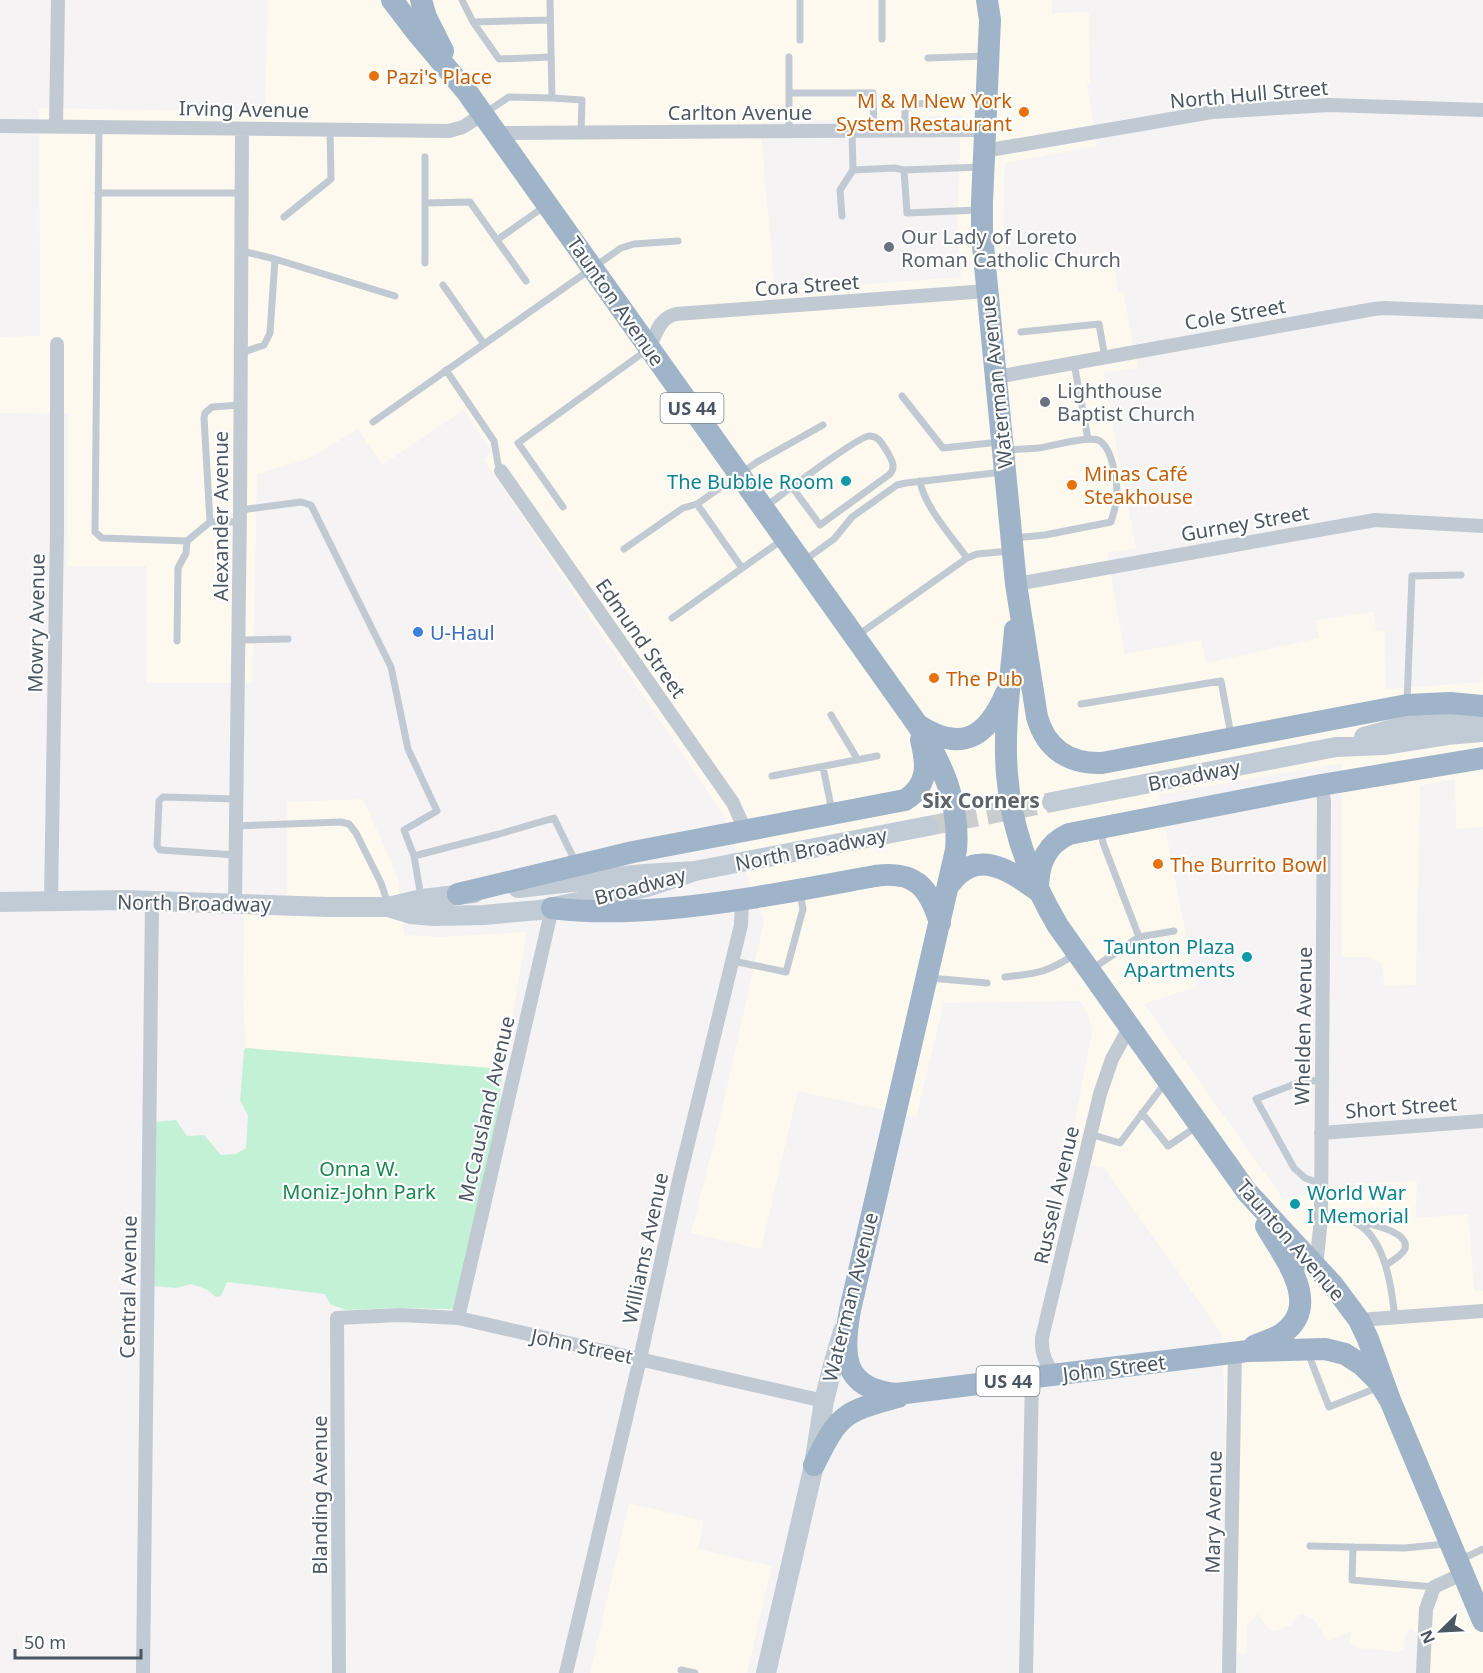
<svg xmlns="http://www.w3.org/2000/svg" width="1483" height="1673" viewBox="0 0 1483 1673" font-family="'Noto Sans',sans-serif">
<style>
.commercial{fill:#fdf9ef;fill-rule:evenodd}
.green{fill:#c3f1d5}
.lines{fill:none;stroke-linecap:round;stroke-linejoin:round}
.secondary-tunnel{stroke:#caccce;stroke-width:20;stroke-dasharray:20 10;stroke-linecap:butt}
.service{stroke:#c1cad2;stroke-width:7}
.minor{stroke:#c1cad2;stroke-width:14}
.secondary{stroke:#c1cbd6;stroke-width:20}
.trunk{stroke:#9fb4c9;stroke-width:22}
.food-dot{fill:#e8710a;stroke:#fff;stroke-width:2}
.worship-dot{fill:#6b7280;stroke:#fff;stroke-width:2}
.culture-dot{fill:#0f9aa8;stroke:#fff;stroke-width:2}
.shop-dot{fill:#3f7fe0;stroke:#fff;stroke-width:2}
.labels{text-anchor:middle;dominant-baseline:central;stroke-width:4.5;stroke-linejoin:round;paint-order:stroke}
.shield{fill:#fff;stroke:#808990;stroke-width:1.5}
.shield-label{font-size:18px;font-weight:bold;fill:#4a5661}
.food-label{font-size:20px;fill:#c56008;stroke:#fff;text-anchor:start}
.street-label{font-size:20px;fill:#4a5661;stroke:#fff}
.worship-label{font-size:20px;fill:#5b616d;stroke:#fff;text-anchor:start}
.culture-label{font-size:20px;fill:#0d838f;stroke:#fff;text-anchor:end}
.shop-label{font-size:20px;fill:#366cbe;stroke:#fff;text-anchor:start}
.park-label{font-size:20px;fill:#17864f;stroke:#fff}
.neighbourhood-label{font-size:21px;font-weight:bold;fill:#5f6368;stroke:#fff}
</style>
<rect width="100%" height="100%" fill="#f5f3f3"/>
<path class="commercial" d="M267,0H1052V13L1089,12L1090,82L1087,83L1097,146L1005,163L1003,218L1006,266L1066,259L1112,251L1119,293L1123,292L1138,368L1103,373L1136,548L1107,553L1125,654L1201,640L1206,663L1319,638L1315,620L1374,612L1376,631L1382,630L1385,636L1386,689L1482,682L1483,668V827L1456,829L1455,779L1420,786L1416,985L1384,986L1382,963L1368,957H1342V763L1159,795L1196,987L1144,1004L1284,1200L1342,1184L1417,1181L1416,1218L1469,1214L1474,1291H1483V1673H1418L1421,1647L1414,1630L1409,1628L1405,1638V1648L1398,1652L1358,1648L1350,1643L1351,1631L1328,1641L1313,1618L1300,1614L1291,1625L1274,1631L1266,1626L1258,1614L1247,1625V1653L1243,1655L1233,1648L1222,1334L1104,1168L1067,1161L1092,1032L1088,1014L1080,1001L944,1003L916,1117L798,1091L761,1249L691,1233L720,1118L764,921L724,816L484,460L491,451L464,410L382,465L358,429L308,459L257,474L253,683H146V566H67L68,414L0,413V337L40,336L39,108L265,112ZM961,115L957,231L961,277L775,291L760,123Z
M363,799L398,877L404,935L440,937L527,932L503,1069L246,1048L243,996L244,903L287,904V802Z
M629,1503L704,1521L698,1549L772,1566L747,1673H590Z"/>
<path class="green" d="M246,1048L503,1069L490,1188L453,1309L395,1308L346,1310L330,1304L325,1294L227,1282L221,1296L216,1297L206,1289L191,1284L176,1288L154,1286V1122L176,1120L187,1136L204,1135L221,1155L236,1154L246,1148L248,1115L240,1101L244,1050Z"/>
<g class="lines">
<path class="secondary-tunnel" d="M928,826L1052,802"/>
<path class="service" d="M462,0L473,22L499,59L551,57
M550,0L552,98L582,100L581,133
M882,0V39
M473,22L550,20
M800,40V0
M789,57V131
M928,58L986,56
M789,93H873L874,131
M485,113L509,97L552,98
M99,127L95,532L102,538L187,541L210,522H240
M852,131L853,170L895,168L904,170L981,167
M905,131V104L957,103
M425,157V263
M904,170L907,213L978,210
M98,193H241
M425,203L470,202L526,281
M842,216L840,190L853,170
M284,217L331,179L330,130
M497,240L545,206
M242,251L275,259L395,296
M443,285L484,344
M1021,332L1099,324L1105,358
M241,353L264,345L270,333L275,259
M1074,363L1088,439
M446,370L494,441L498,464L501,471
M902,396L943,448L1000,442
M373,422L621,248L634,244L678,241
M1006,450C1017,449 1028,449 1039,448C1052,446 1087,436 1098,440C1112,446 1117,481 1117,495C1117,504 1113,514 1111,522L1045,535L1014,538
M920,481C924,506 952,537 967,558
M563,507L518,443L647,350
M765,507C780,496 858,436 869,436C879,435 883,446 888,453C892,461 896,466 890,474L820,525L792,487
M240,510L301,502L311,505L391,667L408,749L437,811L404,830L414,856L421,897
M210,522L204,418L205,413L212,407L240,405
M624,549L683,508L697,504
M805,560L834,539L852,517L897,485L906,483L1003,472
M742,568L697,504L757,462L823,425
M672,618L782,540
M858,635L967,558L977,554L1010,551
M238,640L288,639
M177,641L178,568L186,553L187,541
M1407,702L1412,576L1461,575
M1081,704L1221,681L1231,735
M831,715L858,760
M823,767L832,811
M772,776L877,756
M236,826L341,822L349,824L356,833L381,883L388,904
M236,855L160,850L157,846L159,801L163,797L237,799
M414,856L499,834L554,818L576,863
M1139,937L1174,931
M733,961L786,972L803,909L800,893
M1092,969L1139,937L1103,843L1101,830
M1005,977C1038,973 1047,973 1075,954
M930,978L987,983
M1142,1113L1168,1146L1196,1127
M1090,1134L1120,1143L1165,1083
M1321,1184L1305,1178L1294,1168L1256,1099L1300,1082L1322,1080
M1321,1219C1381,1207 1390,1275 1395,1318
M1357,1221C1369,1224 1410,1231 1405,1249C1402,1255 1392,1261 1386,1265
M1308,1353L1329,1407L1379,1387
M1310,1546L1353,1547
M1462,1559L1483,1549
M1434,1587L1352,1580L1353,1547L1405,1548L1445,1544
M681,1670L695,1673"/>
<path class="minor" d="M0,126L449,131L463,127L483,114
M56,127L58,0
M496,133L985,130
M984,151L1212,112L1329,105L1483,110
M649,348C656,334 659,318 676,314L987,291
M996,377L1374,309L1384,308L1483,312
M501,471L733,803L745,830
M1016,584L1375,520L1483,526
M51,902L57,530V344
M235,903L240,510L242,129
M1321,1133L1483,1121
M1316,1267L1321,1219L1324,801L1321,785
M458,1318L552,908
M1359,1320L1483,1311
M1055,1375C1045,1364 1041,1353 1042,1338L1100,1094L1112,1059L1130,1026
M143,1673L152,901
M339,1673L337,1318L400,1315L458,1318L824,1401
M566,1673L640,1359L679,1180L741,925L742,900
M1026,1673L1032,1378
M1229,1673L1235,1353
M1423,1673L1426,1609L1434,1587L1462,1574"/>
<path class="secondary" d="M1364,737L1397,728L1483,712
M1052,802L1336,747L1384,745L1447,735L1483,732
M518,888L644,874L695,871
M0,902L125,900L329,907H388L422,899L474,893
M391,908L411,914L434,916L483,915L540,910L647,887L695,871L928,826
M766,1673L814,1465L824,1401L833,1365L843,1331"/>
<path class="trunk" d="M392,0L418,34L467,92L917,724C942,763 960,802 956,850L850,1310C842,1355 842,1389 897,1394L1248,1351L1325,1349L1345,1354L1362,1365L1379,1382L1390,1400
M421,0L426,17L443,51
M987,0L990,20L982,202V235L1016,584L1037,717C1046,749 1069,764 1102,763L1407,705L1450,703L1483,706
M1015,630C1011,678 1003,726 1007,774C1011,828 1030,879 1058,926L1247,1192L1333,1285L1359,1320L1368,1339L1390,1400L1483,1621
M918,725C961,753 987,738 1006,693
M949,885C976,847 1009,870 1037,890
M1038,890C1038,865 1045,845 1069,834L1321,785L1483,758
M458,894L633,852L905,800C929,785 927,764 921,740
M552,908C589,913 625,912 662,909C734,903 804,889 875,876C915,870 929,887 940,923
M1254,1346C1263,1342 1275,1339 1283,1333C1323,1304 1283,1256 1266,1226
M814,1465C839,1414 843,1412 898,1397"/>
</g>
<g class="food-dot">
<circle cx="374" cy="76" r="6"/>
<circle cx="1024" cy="112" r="6"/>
<circle cx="1072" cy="485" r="6"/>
<circle cx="934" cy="678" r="6"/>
<circle cx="1158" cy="864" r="6"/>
</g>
<g class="worship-dot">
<circle cx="889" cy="247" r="6"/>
<circle cx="1045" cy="402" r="6"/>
</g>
<g class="culture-dot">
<circle cx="846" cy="481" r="6"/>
<circle cx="1247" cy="957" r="6"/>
<circle cx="1295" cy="1204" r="6"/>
</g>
<circle class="shop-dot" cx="418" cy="632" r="6"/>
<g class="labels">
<g class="shield">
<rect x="660.5" y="393" width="63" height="30" rx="4.5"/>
<rect x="976.5" y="1366" width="63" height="30" rx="4.5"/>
</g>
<g class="shield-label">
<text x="692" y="408">US 44</text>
<text x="1008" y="1381">US 44</text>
</g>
<g class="food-label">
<text x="386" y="76">Pazi's Place</text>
<text x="1012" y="100" text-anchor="end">M &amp; M New York<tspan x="1012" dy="23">System Restaurant</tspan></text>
<text x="1084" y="473">Minas Café<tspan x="1084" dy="23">Steakhouse</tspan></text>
<text x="946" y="678">The Pub</text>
<text x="1170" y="864">The Burrito Bowl</text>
</g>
<g class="street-label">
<text transform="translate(1249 94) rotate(-5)">North Hull Street</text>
<text transform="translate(244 109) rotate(1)">Irving Avenue</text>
<text x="740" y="112">Carlton Avenue</text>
<text transform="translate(807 285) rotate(-4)">Cora Street</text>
<text transform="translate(616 301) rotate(55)">Taunton Avenue</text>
<text transform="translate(1235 314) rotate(-10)">Cole Street</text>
<text transform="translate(996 382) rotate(-96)">Waterman Avenue</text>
<text transform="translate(220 516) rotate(-90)">Alexander Avenue</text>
<text transform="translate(1245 523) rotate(-10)">Gurney Street</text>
<text transform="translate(36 623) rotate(-89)">Mowry Avenue</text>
<text transform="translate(641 638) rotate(55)">Edmund Street</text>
<text transform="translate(1194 775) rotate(-11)">Broadway</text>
<text transform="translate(811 849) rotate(-11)">North Broadway</text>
<text transform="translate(640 886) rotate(-15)">Broadway</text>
<text transform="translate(194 903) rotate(1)">North Broadway</text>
<text transform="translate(1303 1026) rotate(-89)">Whelden Avenue</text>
<text transform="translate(1401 1107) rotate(-4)">Short Street</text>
<text transform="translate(486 1109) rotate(-77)">McCausland Avenue</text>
<text transform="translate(1056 1195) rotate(-77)">Russell Avenue</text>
<text transform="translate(1291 1240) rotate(49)">Taunton Avenue</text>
<text transform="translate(645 1248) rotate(-78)">Williams Avenue</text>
<text transform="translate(128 1287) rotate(-89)">Central Avenue</text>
<text transform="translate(850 1297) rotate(-76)">Waterman Avenue</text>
<text transform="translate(582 1346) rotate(12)">John Street</text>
<text transform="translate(1114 1368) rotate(-7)">John Street</text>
<text transform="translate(319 1495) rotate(-90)">Blanding Avenue</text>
<text transform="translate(1213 1512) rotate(-89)">Mary Avenue</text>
</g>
<g class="worship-label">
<text x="901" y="236">Our Lady of Loreto<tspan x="901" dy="23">Roman Catholic Church</tspan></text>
<text x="1057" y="390">Lighthouse<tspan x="1057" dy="23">Baptist Church</tspan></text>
</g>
<g class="culture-label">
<text x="834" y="481">The Bubble Room</text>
<text x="1235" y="946">Taunton Plaza<tspan x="1235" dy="23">Apartments</tspan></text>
<text x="1307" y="1192" text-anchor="start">World War<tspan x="1307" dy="23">I Memorial</tspan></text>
</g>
<g class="shop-label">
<text x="430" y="632">U-Haul</text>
</g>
<g class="park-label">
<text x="359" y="1168">Onna W.<tspan x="359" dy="23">Moniz-John Park</tspan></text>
</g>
<g class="neighbourhood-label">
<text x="981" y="800">Six Corners</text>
</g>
</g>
<g transform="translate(1441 1631) rotate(246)" stroke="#ffffff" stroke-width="4.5" paint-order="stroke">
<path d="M0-4.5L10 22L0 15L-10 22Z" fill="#4a5661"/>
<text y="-9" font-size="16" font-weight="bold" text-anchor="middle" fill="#4a5661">N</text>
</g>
<path d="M15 1649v9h126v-9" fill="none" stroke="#4a5661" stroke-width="3"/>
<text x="24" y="1649" font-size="18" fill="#4a5661" stroke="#ffffff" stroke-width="4.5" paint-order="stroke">50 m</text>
</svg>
